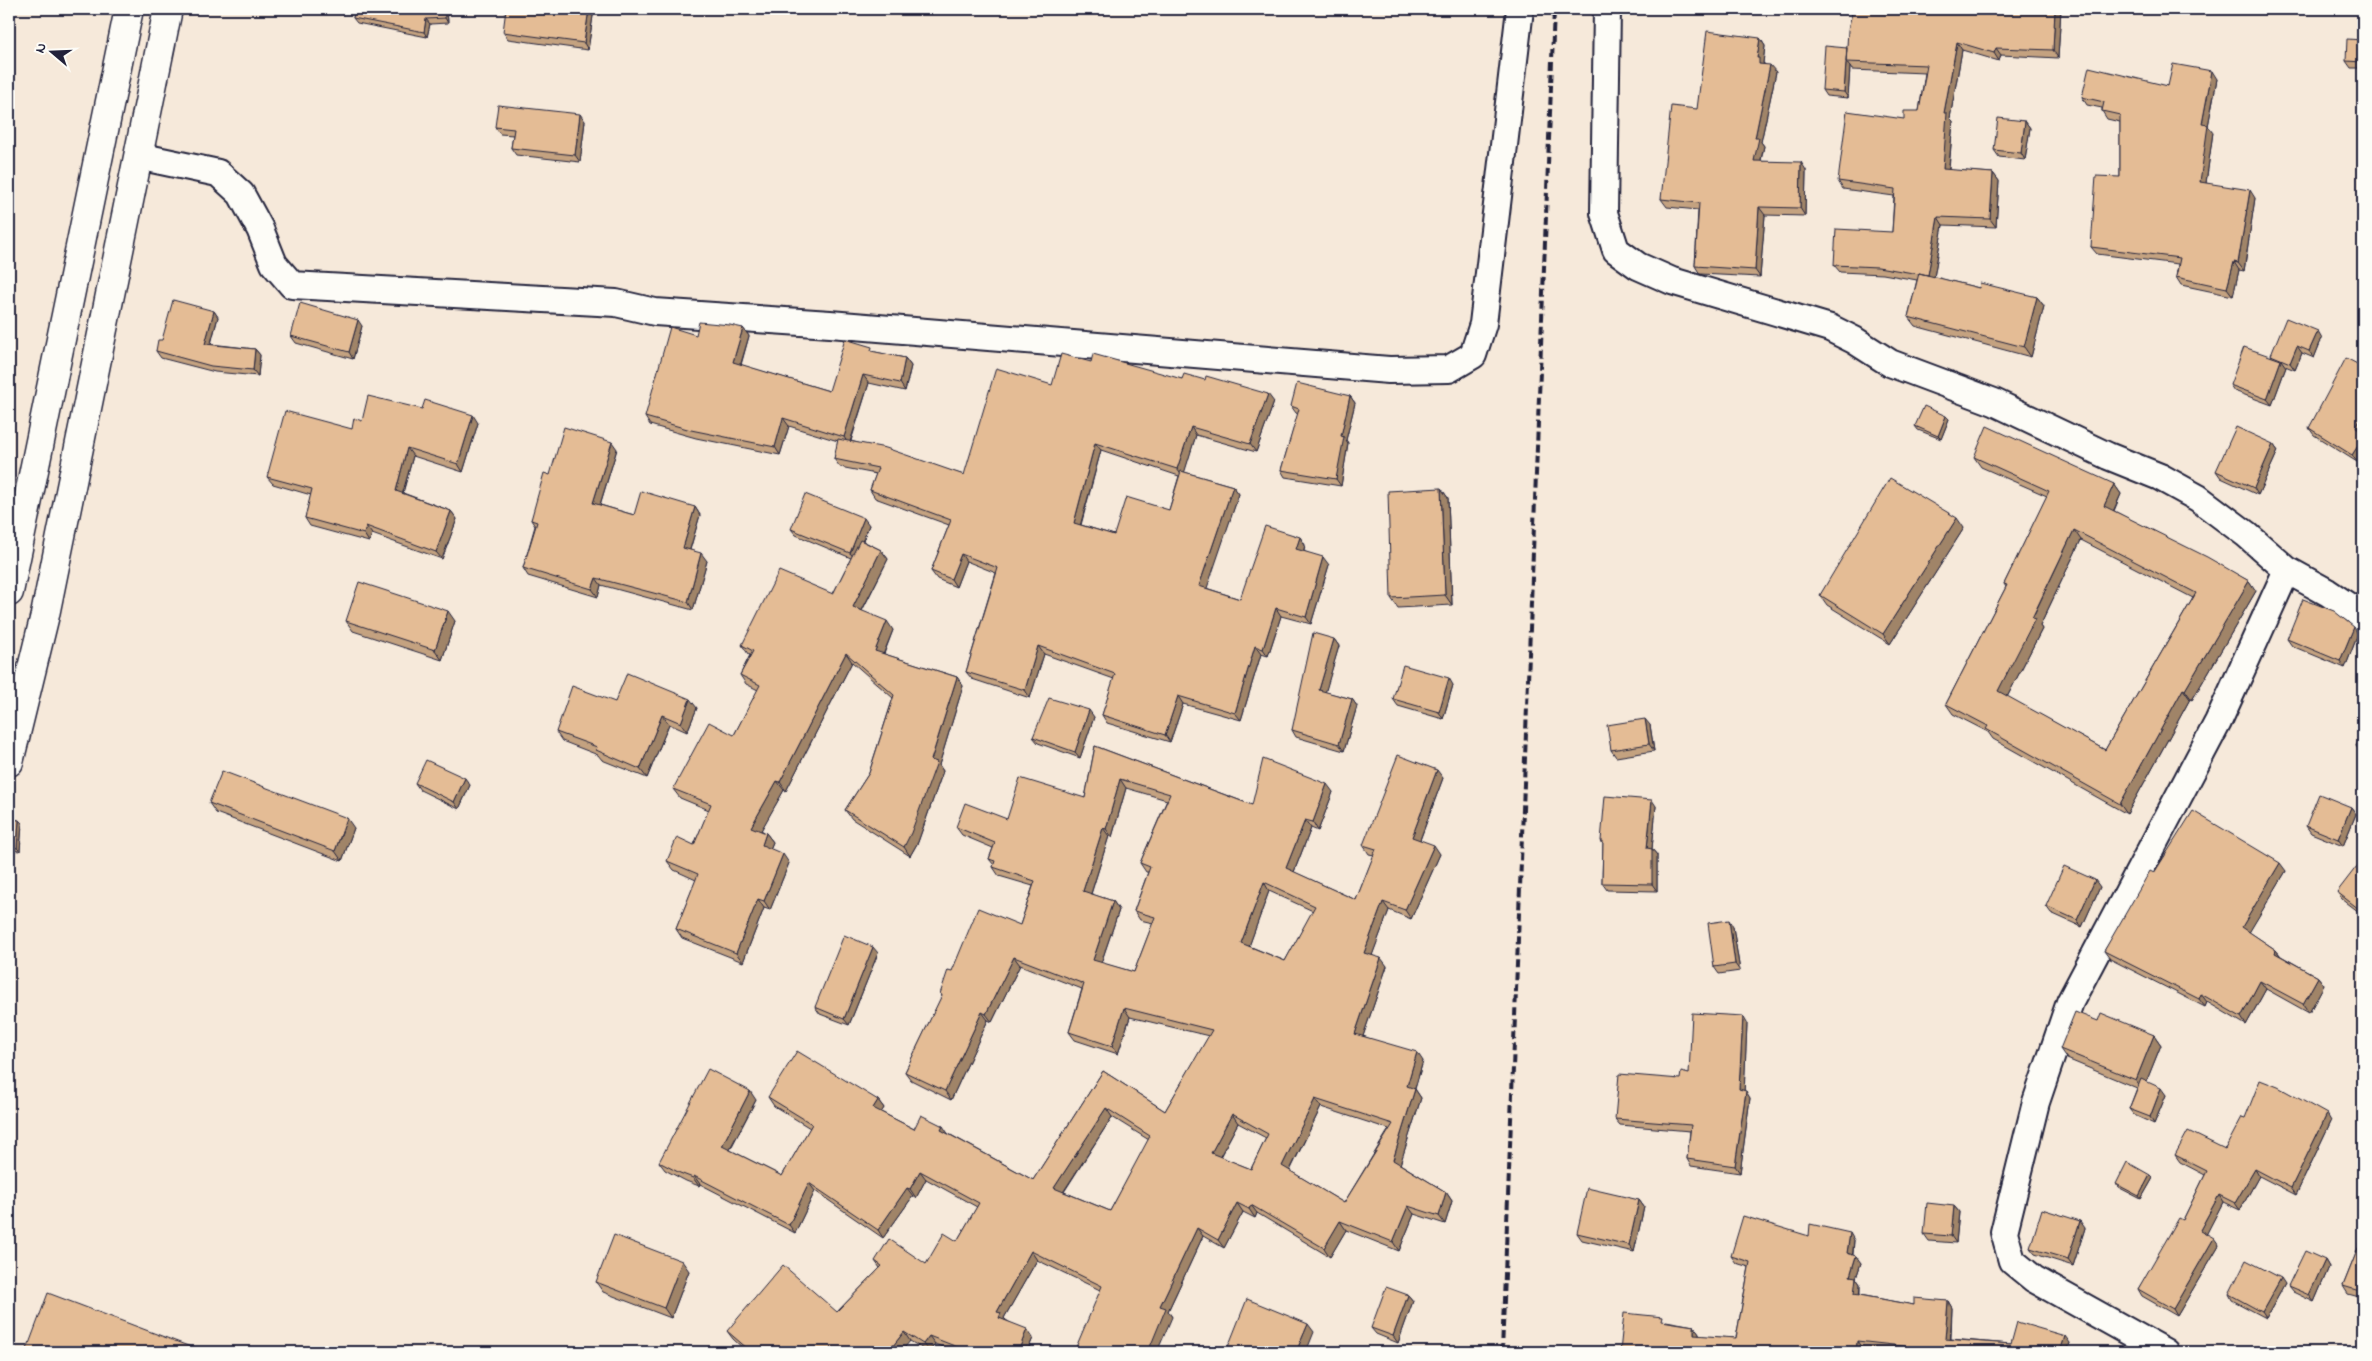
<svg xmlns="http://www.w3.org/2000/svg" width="2372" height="1361" viewBox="0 0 2372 1361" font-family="'Indie Flower',sans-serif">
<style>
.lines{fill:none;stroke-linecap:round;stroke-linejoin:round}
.street-casing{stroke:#22223b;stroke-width:30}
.highway-casing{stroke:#22223b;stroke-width:31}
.street{stroke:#fdfcf7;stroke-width:26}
.highway{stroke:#fdfcf7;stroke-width:28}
.rail{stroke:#22223b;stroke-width:4;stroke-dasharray:8 4;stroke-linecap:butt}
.wall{fill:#c4a280;stroke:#22223b;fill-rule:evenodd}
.shaded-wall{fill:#a08468;stroke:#22223b}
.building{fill:#e4bc95;stroke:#22223b;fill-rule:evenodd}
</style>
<rect width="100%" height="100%" fill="#f6e9da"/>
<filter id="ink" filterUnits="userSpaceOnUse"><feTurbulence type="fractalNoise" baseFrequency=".02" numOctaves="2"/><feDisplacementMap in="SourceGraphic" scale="10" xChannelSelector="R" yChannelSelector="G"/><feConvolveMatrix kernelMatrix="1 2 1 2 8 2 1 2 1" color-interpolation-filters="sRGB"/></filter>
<g filter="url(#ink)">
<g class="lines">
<defs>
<path id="street" d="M1607,9L1604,213L1616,250L1638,266L1672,281L1830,328L1854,340L1890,363L1994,402L2108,456L2160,477L2198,498L2246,534L2287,570L2327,592L2357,612L2363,620
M138,156L218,173L241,194L260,229L274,264L292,285L616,303L655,312L830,324L1389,370L1449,369L1473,355L1483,324L1520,9
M2165,1352L2034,1279L2012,1261L2004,1232L2036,1102L2070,1002L2218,722L2287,570"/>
<path id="highway" d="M9,592L129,9
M9,762L45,615L168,9"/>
</defs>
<use href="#street" class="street-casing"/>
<use href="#highway" class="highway-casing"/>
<use href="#street" class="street"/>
<use href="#highway" class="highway"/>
<path class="rail" d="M1502,1352L1554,9"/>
</g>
<path class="wall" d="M355,9H447L448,23L430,24L427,37L357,23L353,18Z
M551,9H594L588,50L508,39L503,32Z
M1853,9H2061L2058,58L2001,55L1999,61L1962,50L1950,118L1953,121L1949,170L1993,173L1999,181L1996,227L1943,225L1934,277L1979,288L2037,297L2044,306L2031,357L1915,326L1908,317L1917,280L1883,274L1840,272L1834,265L1892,232L1894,196L1843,189L1838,181L1904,119L1919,111L1925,73L1852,70L1850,67L1848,98L1826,96L1822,90L1847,48Z
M2155,9H2208V10L2157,11Z
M1760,38L1765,46L1763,63L1776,72L1761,142L1764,146L1761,161L1806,170L1805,216L1765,215L1760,277L1700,274L1695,266L1698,210L1667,207L1661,199L1697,109Z
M2363,40V68H2351L2346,61Z
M2217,79L2208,126L2213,132L2206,183L2255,198L2244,271L2239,270L2233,296L2181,285L2176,277L2178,264L2097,254L2091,247L2120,177V122L2107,119L2102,111V108L2087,105L2082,97Z
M585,121L580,162L516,155L511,148L513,135L500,134L495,127Z
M2025,121L2030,128L2025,160L1999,157L1994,150Z
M214,311L218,317L211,344L255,349L260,355L258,376L215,372L161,358L156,351L162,340Z
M362,326L353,359L296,343L291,336Z
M743,328L749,336L741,365L829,391L875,352L905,358L911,366L905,391L869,383L851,441L964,475L1052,385L1091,362L1182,379L1274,402L1256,452L1196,435L1184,472L1233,486L1239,494L1206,588L1240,599L1300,537L1305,545L1304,551L1329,565L1311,624L1281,616L1268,656L1261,654L1241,720L1183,704L1170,742L1107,723L1102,715L1114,679L1044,654L1030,698L972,679L966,672L996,573L966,561L956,587L937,579L931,571L949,525L875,498L870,490L876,474L840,467L834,459L838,441L789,426L780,455L696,438L650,425L645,417L696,335ZM1101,450L1179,476L1169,510L1114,535L1081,525Z
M2322,338L2314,358L2302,353L2295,370L2285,366L2286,367L2272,405L2234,391L2230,385L2272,357L2271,355Z
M2363,367V428L2362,431H2363V452L2357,462L2314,435L2309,428Z
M1350,396L1355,403L1346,440L1348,443L1341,486L1285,477L1281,470L1298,414L1296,413L1291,406Z
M422,409L478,423L463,472L413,456L403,493L451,511L457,519L442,559L372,534L369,542L310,526L305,518L311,495L273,484L267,477L352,429L362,421Z
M1946,416L1949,419L1941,439L1918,430L1915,426Z
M2273,444L2278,451L2258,495L2221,478L2216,471Z
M617,449L600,505L634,515L695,507L700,515L690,550L707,561L693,610L601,585L598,597L528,576L523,568L535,526L531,520L550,475Z
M1974,457L2114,484L2121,494L2114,511L2249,581L2256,591L2192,700L2190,699L2127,814L1993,739L1988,732L1953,714L1946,704L2006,587L2004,584L2047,496L1981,467ZM2081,540L2193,598L2105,750L2007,697L2042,629L2040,626Z
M1441,488L1448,498L1452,605L1398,608L1391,598Z
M869,525L863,541L881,550L888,559L862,611L893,630L884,654L957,677L963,686L939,765L943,771L918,842L910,856L852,819L845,810L869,773L893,698L852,662L786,791L784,790L761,830L766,833L773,842L770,849L789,863L770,910L764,908L743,962L682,938L676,929L696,880L674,870L667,861L694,845L709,810L680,798L673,789L734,735L758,690L746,684L740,675L750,655L748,654L742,645L833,594L851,558L796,535L791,529Z
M1964,528L1890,644L1827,605L1820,595Z
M346,621H455L442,660L353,631Z
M2358,634L2345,668L2292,646L2287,639Z
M1334,639L1339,646L1325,692L1352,699L1357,706L1344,751L1296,737L1292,730Z
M1453,685L1443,719L1398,706L1393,699Z
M615,702L697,708L687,732L669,724L647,778L602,760L598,755L562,741L556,732Z
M1094,717L1080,758L1038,743L1033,737Z
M1650,725L1654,751L1616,757L1611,750Z
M2363,733V754L2361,753L2356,746Z
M1095,746L1252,805L1333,792L1318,831L1311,828L1294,872L1356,900L1374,855L1369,854L1363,845L1443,778L1420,840L1440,854L1411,919L1389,910L1372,955L1387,966L1363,1036L1423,1061L1415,1089L1421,1098L1400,1164L1446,1192L1452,1201L1445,1224L1414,1214L1399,1251L1346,1230L1330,1257L1257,1213L1255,1218L1243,1212L1224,1248L1203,1236L1168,1311L1172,1317L1100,1290L1037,1260L1004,1318L1006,1320L1033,1338L1027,1352H954L935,1344L929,1352H928L910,1341L746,1351L733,1339L727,1331L837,1312L880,1268L875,1261L926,1264L957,1241L977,1207L926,1179L916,1198L913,1196L883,1238L815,1191L795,1233L700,1184L699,1186L686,1181L665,1170L659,1162L756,1100L730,1150L782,1176L810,1128L774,1106L768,1097L878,1100L884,1108L881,1112L914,1129L949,1134L1033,1180L1103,1071L1165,1111L1209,1036L1130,1017L1118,1054L1075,1040L1069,1032L1082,989L1020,965L992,1022L988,1020L951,1100L911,1080L905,1072L942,996L940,994L952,971L1020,925L1033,886L999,876L993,867L994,865L989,859L993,848L962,835L956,827L1007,819L1085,798ZM1126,788L1167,800L1140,863L1146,872H1148L1134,911L1140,920L1153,923L1134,972L1101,963L1119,910L1113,901L1091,894L1109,836L1112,837ZM1269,891L1313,911L1285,961L1249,946ZM1321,1107L1389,1129L1344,1203L1290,1171ZM1112,1117L1149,1140L1110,1211L1064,1192ZM1238,1123L1266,1138L1251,1169L1220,1157Z
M415,783L470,785L459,809L420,790Z
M209,803L354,828L342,861L216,813Z
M1656,806L1652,849L1657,855V891L1607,890L1602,883L1603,844L1601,841Z
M2351,807L2356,814L2343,846L2311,833L2306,826Z
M9,819L19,820L22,823L20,851L9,850Z
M2286,871L2249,932L2276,950L2281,956L2318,977L2324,985L2309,1013L2266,989L2246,1025L2207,1002L2205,1007L2110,959L2104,951L2154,873Z
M2363,871V915L2342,899L2337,892Z
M2100,887L2082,927L2051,913L2046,906Z
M1733,927L1740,971L1719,974L1714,967Z
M878,953L849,1025L820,1014L815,1007Z
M2098,1021L2154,1035L2161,1045L2146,1082L2166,1095L2154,1124L2134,1115L2129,1109L2137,1088L2067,1059L2060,1049Z
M1747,1023L1744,1091L1750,1098L1740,1173L1691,1166L1687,1159L1690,1131L1620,1125L1615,1119L1689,1074Z
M2245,1118L2331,1121L2296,1195L2259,1176L2240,1210L2223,1202L2206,1234L2219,1245L2177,1316L2142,1296L2138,1289L2183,1220L2205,1175L2180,1162L2175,1155L2225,1149Z
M2153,1178L2141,1199L2118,1187L2116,1184Z
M1639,1200L1644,1207L1634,1252L1582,1240L1577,1233Z
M1954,1206L1959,1212L1956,1243L1929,1241L1924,1234Z
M2085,1228L2073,1266L2035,1254L2030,1248Z
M1809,1236L1854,1240L1853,1255L1861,1263L1856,1278L1860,1284V1295L1914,1305L1948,1301L1952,1308L1951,1339L2011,1344L2070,1343L2067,1352H1901L1862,1348V1352H1620L1666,1321L1694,1326L1699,1333V1336L1736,1338L1749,1267L1736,1263L1731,1256Z
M2363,1236V1298L2348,1294L2343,1286Z
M2325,1260L2329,1267L2314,1302L2293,1292L2288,1286Z
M689,1271L671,1318L603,1292L596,1282Z
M2285,1284L2266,1318L2232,1300L2229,1294Z
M1408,1295L1413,1301L1398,1343L1376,1334L1371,1328Z"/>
<path class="shaded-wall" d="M444,9H447L448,23L445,18Z
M589,9H594L588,50L584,43Z
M2055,9H2061L2058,58L2053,50Z
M426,19L430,24L427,37L424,32Z
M1760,38L1765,46L1763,63L1765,66L1759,64L1757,58Z
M1957,42L1962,50L1950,118L1953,121L1948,177L1943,169L1944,113Z
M1847,48L1846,62L1850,67L1848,98L1844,92Z
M1996,48L2001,55L1999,61L1994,53Z
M1770,65L1776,72L1761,142L1764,146L1759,168L1754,161L1755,138Z
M2212,71L2217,79L2208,126L2213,132L2205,190L2200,182L2202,124Z
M580,114L585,121L580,162L575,155Z
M2025,121L2030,128L2025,160L2021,153Z
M1801,162L1806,170L1805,216L1800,208Z
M1993,173L1999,181L1996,227L1990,219Z
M2250,190L2255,198L2244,271L2238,263Z
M1759,207L1765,215L1760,277L1755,270Z
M1938,217L1943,225L1933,283L1928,275Z
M2234,262L2239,270L2233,296L2227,288Z
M2037,297L2044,306L2031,357L2024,347Z
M214,311L218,317L209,350L205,344Z
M358,320L362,326L353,359L349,352Z
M743,328L749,336L739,370L733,362Z
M2318,331L2322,338L2314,358L2309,351Z
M2297,346L2302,353L2295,370L2290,363Z
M255,349L260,355L258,376L253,370Z
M905,358L911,366L905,391L900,383Z
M2281,360L2286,367L2272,405L2267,399Z
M863,375L869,383L849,445L844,437Z
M1268,394L1274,402L1256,452L1250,444Z
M1350,396L1355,403L1346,440L1348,443L1341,486L1336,479L1341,436Z
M2363,412V428L2360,434L2356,427Z
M473,415L478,423L463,472L458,464Z
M1946,416L1949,419L1941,439L1938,436Z
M783,418L789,426L780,455L775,447Z
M1191,427L1196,435L1183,477L1177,469Z
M2363,438V452L2357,462L2352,455Z
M612,442L617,449L598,511L593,503Z
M1095,443L1101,450L1079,530L1074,523Z
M2273,444L2278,451L2258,495L2254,488Z
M407,448L413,456L401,499L396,491Z
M2114,484L2121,494L2111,516L2104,506Z
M1233,486L1239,494L1205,594L1199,586Z
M1441,488L1448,498L1452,605L1445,595Z
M695,507L700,515L688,556L683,548Z
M451,511L457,519L442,559L436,552Z
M864,518L869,525L855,559L850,553Z
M1957,518L1964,528L1890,644L1883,634Z
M366,526L372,534L369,542L364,534Z
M2074,530L2081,540L2040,626L2042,629L2005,701L1998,691Z
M1300,537L1305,545L1302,557L1296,549Z
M881,550L888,559L859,616L853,607Z
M701,553L707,561L693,610L688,602Z
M961,554L966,561L956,587L951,579Z
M1323,557L1329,565L1311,624L1306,617Z
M596,578L601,585L598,597L592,589Z
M2249,581L2256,591L2192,700L2185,690Z
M1276,608L1281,616L1268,656L1263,649Z
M448,611L455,621L442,660L435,650Z
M887,621L893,630L881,660L875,651Z
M2354,627L2358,634L2345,668L2340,661Z
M1334,639L1339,646L1324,697L1319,690Z
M1038,646L1044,654L1030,698L1025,690Z
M1255,646L1261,654L1241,720L1235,713Z
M846,653L852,662L786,791L780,782Z
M957,677L963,686L939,765L943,771L918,842L910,856L904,847Z
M1449,678L1453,685L1443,719L1439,712Z
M2183,689L2190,699L2127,814L2120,804Z
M1178,696L1183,704L1170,742L1165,735Z
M690,699L697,708L687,732L681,723Z
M1352,699L1357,706L1344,751L1339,744Z
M1089,710L1094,717L1080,758L1075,752Z
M662,715L669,724L647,778L640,769Z
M1645,719L1650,725L1654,751L1649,744Z
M1437,770L1443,778L1418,845L1412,837Z
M465,778L470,785L459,809L454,802Z
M1120,779L1126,788L1112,837L1106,829Z
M777,781L784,790L758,836L751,827Z
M1327,784L1333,792L1318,831L1313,822Z
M1652,800L1656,806L1652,849L1657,855V891L1652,884L1647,848Z
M2351,807L2356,814L2343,846L2338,839Z
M347,818L354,828L342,861L335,851Z
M19,820L22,823L20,851L17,848Z
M1305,820L1311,828L1292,877L1286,868Z
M1103,828L1109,836L1089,900L1083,891Z
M766,833L773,842L768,854L762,845Z
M1434,845L1440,854L1411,919L1405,910Z
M783,854L789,863L770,910L764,901Z
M2280,863L2286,871L2247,936L2242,927Z
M2095,880L2100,887L2082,927L2077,920Z
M1264,882L1269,891L1247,952L1241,943Z
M758,899L764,908L743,962L736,953Z
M1113,901L1119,910L1099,969L1093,960Z
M1383,902L1389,910L1370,961L1364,953Z
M1729,920L1733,927L1740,971L1735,964Z
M873,947L878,953L849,1025L844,1019Z
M2276,950L2282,958L2275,953Z
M1014,957L1020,965L992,1022L986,1014Z
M1381,958L1387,966L1361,1042L1355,1034Z
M2318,977L2324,985L2309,1013L2303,1004Z
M2260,981L2266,989L2246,1025L2241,1017Z
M2201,994L2207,1002L2205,1007L2199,999Z
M1124,1008L1130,1017L1118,1054L1112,1046Z
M982,1012L988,1020L951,1100L945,1091Z
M1743,1016L1747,1023L1744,1096L1739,1089Z
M2154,1035L2161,1045L2143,1090L2136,1080Z
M1417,1052L1423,1061L1413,1095L1407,1086Z
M2161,1088L2166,1095L2154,1124L2150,1117Z
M1415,1089L1421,1098L1399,1168L1393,1160Z
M750,1091L756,1100L727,1154L722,1146Z
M1746,1091L1750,1098L1740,1173L1735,1166Z
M1315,1099L1321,1107L1288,1174L1282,1166Z
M878,1100L884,1108L879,1116L873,1108Z
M1106,1108L1112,1117L1060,1197L1054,1188Z
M1232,1114L1238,1123L1217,1162L1211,1153Z
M2327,1114L2331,1121L2296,1195L2291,1188Z
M943,1126L949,1135L941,1130Z
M2255,1169L2259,1176L2240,1210L2235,1203Z
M920,1171L926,1179L916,1198L910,1189Z
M2150,1175L2153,1178L2141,1199L2139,1196Z
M694,1176L700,1184L699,1186L693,1178Z
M809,1183L815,1191L795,1233L789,1225Z
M907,1188L913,1196L883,1238L878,1230Z
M1446,1192L1452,1201L1445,1224L1439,1216Z
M2219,1195L2223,1202L2205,1237L2200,1230Z
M1639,1200L1644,1207L1634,1252L1629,1245Z
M1237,1203L1243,1212L1224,1248L1218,1240Z
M1251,1205L1257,1213L1255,1218L1249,1209Z
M1408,1206L1414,1214L1399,1251L1393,1242Z
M1954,1206L1959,1212L1956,1243L1951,1236Z
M1340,1221L1346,1230L1330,1257L1324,1248Z
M2080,1221L2085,1228L2073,1266L2068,1259Z
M1197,1228L1203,1236L1168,1311L1172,1317L1157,1352H1148L1160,1306Z
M1850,1233L1854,1240L1852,1260L1847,1253Z
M2214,1238L2219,1245L2177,1316L2173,1309Z
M1031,1251L1037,1260L1004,1318L1007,1322L999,1318L997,1312Z
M1856,1256L1861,1263L1856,1278L1860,1284L1859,1301L1854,1294L1850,1276Z
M2325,1260L2329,1267L2314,1302L2309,1295Z
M682,1261L689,1271L671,1318L664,1308Z
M2281,1278L2285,1284L2266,1318L2262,1312Z
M1408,1295L1413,1301L1398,1343L1393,1336Z
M1948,1301L1952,1308L1950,1346L1945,1339Z
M1308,1324L1314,1332L1306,1352H1296Z
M1694,1326L1699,1333V1342L1694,1335Z
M1027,1329L1033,1338L1027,1352H1018Z
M904,1332L910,1341L901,1352H888Z
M929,1336L935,1344L929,1352L923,1344Z
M2065,1336L2070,1343L2067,1352H2060Z
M1857,1341L1862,1348V1352H1856Z"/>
<path class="building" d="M355,9H444L445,18L426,19L424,32L353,18Z
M506,9H589L584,43L503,32Z
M1853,9H2055L2053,50L1996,48L1994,53L1957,42L1944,113H1947L1943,169L1993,173L1990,219L1938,217L1928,275L1919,273V274L1878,267L1834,265L1836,229L1892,232L1895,189L1838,181L1847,111L1904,119V111H1919L1927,65L1846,62L1848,30Z
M1707,31L1760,38L1757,58H1759V64L1770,65L1755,138H1759L1754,161L1801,162L1800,208L1759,207L1755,270L1695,266L1699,203L1661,199L1671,106L1697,109Z
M2347,39L2363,40V62L2346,61Z
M1825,46L1847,48L1844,92L1822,90Z
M2173,64L2212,71L2202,124L2208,125L2200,182L2250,190L2238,263L2234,262L2227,288L2176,277L2180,258L2091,247L2096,176L2120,177V115L2102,111L2104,102L2082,97L2089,67L2168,86Z
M498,105L580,114L575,155L511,148L514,129L495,127Z
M1998,118L2025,121L2021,153L1994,150Z
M1919,273L1979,288L1980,283L2037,297L2024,347L1908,317Z
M173,300L214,311L205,344L255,349L253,370L211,366L156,351L158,340H162Z
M300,303L358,320L349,352L291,336Z
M2286,318L2318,331L2309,351L2297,346L2290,363L2271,355Z
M699,322L730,325L743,328L733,362L829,391L845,339L872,347L871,351L905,358L900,383L863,375L844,437L783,418L775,447L691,430L645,417L670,327L696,335Z
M2244,347L2281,360L2267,399L2230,385Z
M1061,354L1091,362L1093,354L1182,379L1184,374L1205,380L1206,376L1268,394L1250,444L1191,427L1177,469L1095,443L1074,523L1114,535L1126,497L1169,510L1181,471L1233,486L1199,586L1240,599L1265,526L1300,537L1296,549L1323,557L1306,617L1276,608L1263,649L1255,646L1235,713L1178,696L1165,735L1102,715L1115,674L1038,646L1025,690L966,672L998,568L961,554L951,579L931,571L951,520L870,490L878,468L834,459L838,439L886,448L964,475L996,368L1052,385Z
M2346,358L2363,367V412L2356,427L2363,431V438L2352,455L2309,428Z
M1297,383L1350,396L1341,436L1344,437L1336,479L1281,470L1299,409L1291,406Z
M368,396L422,409L425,400L473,415L458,464L407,448L396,491L451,511L436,552L366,526L364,534L305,518L312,489L267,477L285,411L352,429L354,418L362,421Z
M1924,406L1946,416L1938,436L1915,426Z
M1987,426L2114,484L2104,506L2207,557L2249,581L2185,690L2183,689L2120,804L1986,729L1988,726L1946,704L2007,585L2004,584L2049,491L1974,457ZM2074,530L2196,593L2105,750L1998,691L2035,619L2032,618Z
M564,427L612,442L593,503L634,515L641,491L695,507L683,548L701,553L688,602L596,578L592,589L523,568L537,522L531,520L544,473L550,475Z
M2236,427L2273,444L2254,488L2216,471Z
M1890,478L1957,518L1883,634L1820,595Z
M1441,488L1445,595L1391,598L1388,491Z
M805,494L864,518L850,553L791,529Z
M860,540L881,550L853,607L887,621L875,651L957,677L931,760L937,762L911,833L904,847L845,810L869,773L894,695L846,653L780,782L777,781L751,827L766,833L762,845L783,854L764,901L758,899L736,953L676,929L698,874L667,861L677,837L694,845L711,804L673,789L709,722L734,735L760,685L740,675L753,651L742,645L779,571L833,594Z
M359,582L448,611L435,650L346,621Z
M2303,599L2334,611L2354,627L2340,661L2287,639Z
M1313,633L1334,639L1319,690L1352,699L1339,744L1292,730Z
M1403,665L1449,678L1439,712L1393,699Z
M627,673L690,699L681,723L662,715L640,769L596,750L597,747L556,732L572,686L615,702Z
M1049,698L1089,710L1075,752L1033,737Z
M1645,719L1649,744L1611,750L1607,725Z
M2363,733V750L2356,746Z
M1095,746L1252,805L1263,759L1327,784L1313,822L1305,820L1286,868L1356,900L1376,849L1363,845L1398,755L1437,770L1412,837L1434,845L1405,910L1383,902L1364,953L1381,958L1355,1034L1417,1052L1407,1086L1415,1089L1393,1160L1446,1192L1439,1216L1408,1206L1393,1242L1340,1221L1324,1248L1251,1205L1249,1209L1237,1203L1218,1240L1197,1228L1160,1306L1166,1308L1148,1352H1074L1102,1286L1031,1251L997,1312L1001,1313L999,1318L1027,1329L1018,1352H970L929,1336L923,1344L904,1332L888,1352H745L748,1349L727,1331L783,1265L837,1312L882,1266L875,1261L889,1239L926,1264L944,1233L957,1241L979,1203L920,1171L910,1189L907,1188L878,1230L809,1183L789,1225L694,1176L693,1178L680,1173L659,1162L708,1069L750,1091L722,1146L782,1176L812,1124L768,1097L797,1051L878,1100L873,1108L914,1129L921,1115L943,1126L941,1130L1033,1180L1103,1071L1165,1111L1212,1030L1124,1008L1112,1046L1069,1032L1084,984L1014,957L986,1014L982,1012L945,1091L905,1072L942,995L940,994L948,970L952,971L978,908L1020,925L1035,881L993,867L995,861L989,859L995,843L956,827L965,803L1007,819L1020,778L1085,798ZM1120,779L1170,794L1140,863L1150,867L1134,911L1155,917L1134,972L1093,960L1113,901L1083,891L1103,828L1106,829ZM1264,882L1315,906L1285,961L1241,943ZM1315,1099L1393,1124L1344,1203L1282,1166ZM1106,1108L1150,1136L1110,1211L1054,1188ZM1232,1114L1268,1134L1251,1169L1211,1153Z
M426,760L465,778L454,802L415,783Z
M222,771L347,818L335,851L209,803Z
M2319,794L2351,807L2338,839L2306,826Z
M1605,796L1652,800L1647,848L1652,849V884L1602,883L1603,841H1601Z
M2193,811L2280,863L2242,927L2276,950L2275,953L2318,977L2303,1004L2260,981L2241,1017L2201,994L2199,999L2104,951L2150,871L2154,873Z
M9,819L19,820L17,848L9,847Z
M2064,866L2095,880L2077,920L2046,906Z
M2357,866L2363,871V912L2337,892Z
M1729,920L1735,964L1714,967L1708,923Z
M844,935L873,947L844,1019L815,1007Z
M2075,1012L2098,1021L2101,1013L2154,1035L2136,1080L2060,1049Z
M1692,1013L1743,1016L1739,1089L1746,1091L1735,1166L1687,1159L1691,1125L1615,1119L1619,1074L1680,1079L1681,1072L1689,1074Z
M2141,1079L2161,1088L2150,1117L2129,1109Z
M2260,1080L2278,1087L2327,1114L2291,1188L2255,1169L2235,1203L2219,1195L2200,1230L2214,1238L2173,1309L2138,1289L2179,1218L2183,1220L2207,1171L2175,1155L2188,1131L2225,1149L2242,1117L2245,1118Z
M2127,1162L2150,1175L2139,1196L2116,1184Z
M1587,1188L1639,1200L1629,1245L1577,1233Z
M1927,1203L1954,1206L1951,1236L1924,1234Z
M2042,1209L2080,1221L2068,1259L2030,1248Z
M1743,1216L1809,1236L1810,1224L1850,1233L1847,1253L1856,1256L1850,1276L1856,1277L1854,1294L1914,1305V1298L1948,1301L1945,1339L2011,1344L2017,1322L2065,1336L2060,1352H1910L1911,1347L1857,1341L1856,1352H1620L1624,1313L1663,1317L1662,1321L1694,1326V1335L1736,1338L1750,1262L1731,1256Z
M614,1235L682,1261L664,1308L596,1282Z
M2363,1236V1292L2343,1286Z
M2305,1251L2325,1260L2309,1295L2288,1286Z
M2246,1260L2281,1278L2262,1312L2229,1294Z
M1386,1287L1408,1295L1393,1336L1371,1328Z
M48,1293L204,1352H26Z
M1247,1299L1308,1324L1296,1352H1226Z"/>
</g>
<rect width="2372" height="1361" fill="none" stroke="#fdfcf7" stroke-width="30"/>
<rect x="15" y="15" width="2342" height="1331" fill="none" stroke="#22223b" stroke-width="2" filter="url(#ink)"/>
<g transform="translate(52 52) rotate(289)" stroke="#fdfcf7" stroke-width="4" paint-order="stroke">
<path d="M0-4L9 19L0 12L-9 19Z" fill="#22223b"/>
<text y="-8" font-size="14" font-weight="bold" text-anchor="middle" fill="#22223b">N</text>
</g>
</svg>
